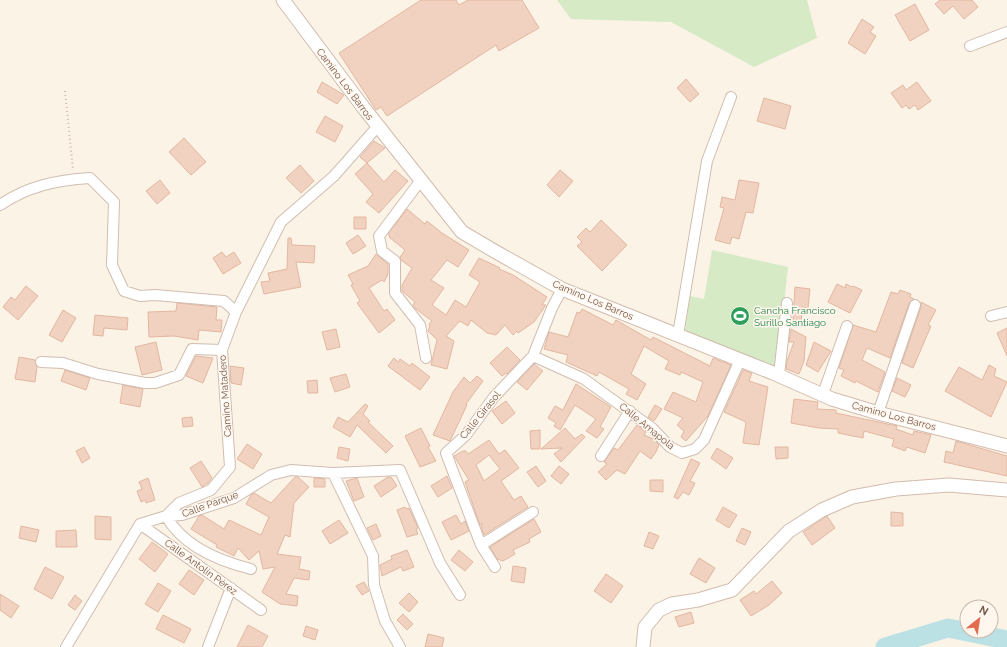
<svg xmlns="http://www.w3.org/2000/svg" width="1007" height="647" viewBox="0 0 1007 647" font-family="Raleway,sans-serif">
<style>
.green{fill:#d5eac5}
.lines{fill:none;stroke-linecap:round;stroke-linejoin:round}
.river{stroke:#bbe1e5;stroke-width:19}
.building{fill:#f1d1bf;stroke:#e3b7a0;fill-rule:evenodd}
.street-casing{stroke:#d0bdb0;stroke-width:12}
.secondary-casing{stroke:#d2bcad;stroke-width:15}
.path{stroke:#d6b4a2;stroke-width:2;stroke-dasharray:1 3;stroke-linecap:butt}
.street{stroke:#fff;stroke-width:10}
.secondary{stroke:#fff;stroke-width:13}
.labels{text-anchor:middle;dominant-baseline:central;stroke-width:3;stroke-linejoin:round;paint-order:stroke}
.street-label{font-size:10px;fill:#75594c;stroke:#fff7ed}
.leisure-label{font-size:10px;fill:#27864d;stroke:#fff7ed;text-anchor:start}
</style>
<rect width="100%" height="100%" fill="#fcf3e7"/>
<path class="green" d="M557,0H807L817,38L754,67L671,22L571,19Z
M712,250L788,267L777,369L685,331L690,296L704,299Z"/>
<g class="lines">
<path class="river" d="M885,647L948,628L1007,640"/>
</g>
<path class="building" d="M421,0H456L459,5L468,0H522L539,28L499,51L496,45L387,116L381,107L376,110L339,53Z
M940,0H972L978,7L964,19L953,6L944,14L935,4Z
M915,4L929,30L910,41L895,15Z
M862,19L874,27L870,32L876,36L865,54L848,43Z
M686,79L699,94L690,102L677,88Z
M322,82L344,95L337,104L317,92Z
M917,82L931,101L918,110L915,105L909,109L906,105L902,108L891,93L903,85L906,90Z
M764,98L791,106L785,129L757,121Z
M325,116L343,126L335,142L316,132Z
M184,138L206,162L191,175L169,152Z
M374,141L385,148L367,163L360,157Z
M367,163L384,182L395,170L408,181L379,213L366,202L373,194L355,174Z
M300,165L314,181L301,193L286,178Z
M560,170L573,181L559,197L547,185Z
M160,180L170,193L157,204L146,191Z
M739,180L759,183L753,213L746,212L739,239L732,237L730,244L715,240L724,208L720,207L722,197L735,200Z
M407,209L425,224L427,221L442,233L469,250L458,267L447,260L431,280L444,288L432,305L446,315L455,300L466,307L480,282L469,275L479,258L500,268L499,269L513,275L547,297L542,305H546L534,322L518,333L517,331L513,335L505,325L496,335L487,333L471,320L468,326L460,321L446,336L454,341L447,369L431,365L437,340L428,331L430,326L429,324L432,321L416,309L413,305L415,302L402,291V285L412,268L401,260L400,257L405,250L389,237L390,236L388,234Z
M354,217H366V229H354Z
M601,220L627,245L602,271L577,246L582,242L577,237L586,228L590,232Z
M358,235L366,246L353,254L346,243Z
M288,238H291L292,245L315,246L314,263L296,262L301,287L264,294L261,282L270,281L268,273L287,269Z
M222,252L226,257L234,252L241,263L223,274L213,258Z
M376,254L388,264V274L384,282L382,280L369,288L384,311L387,309L395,320L379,333L357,303L360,301L351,285L353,284L348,275L368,266Z
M837,284L845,288L846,284L852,287L853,286L862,290L850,313L828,302Z
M26,286L38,296L18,320L3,307L11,297L15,300Z
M795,287L810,289L808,308L802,307L801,322L793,320Z
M900,290L911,294L910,297L914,299L909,303L890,358L867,348L862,360L885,372L878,392L856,381L855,383L841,376L844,370L839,368L853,325L876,332L891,292L898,294Z
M921,302L936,310L928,325L931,326L913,368L902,363L921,307Z
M177,303L217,307L216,320H222L221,332L199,330L198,340L174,336L149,337L148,312L176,311Z
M582,309L613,325L616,320L651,340L653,337L710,366L713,358L731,365L708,416L686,441L681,437L684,431L677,425L683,418L664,409L673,392L696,402L703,382L681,372L680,375L665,369L669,361L644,346L631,374L646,384L637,400L626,394L629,389L599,372L597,376L566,362L568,355L544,349L549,332L568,337L577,312L580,313Z
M63,310L76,318L62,342L49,335Z
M95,315L128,318L127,330L104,328L103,336L93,335Z
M1007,328V356L997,333Z
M336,329L340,347L327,350L322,332Z
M791,329L806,337L804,361L799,374L786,369L787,361L794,342H789Z
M156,342L162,370L142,375L135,347Z
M814,342L831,351L818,372L806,365Z
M507,347L520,360L507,374L506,373L502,376L490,363Z
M196,356L213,358L203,383L186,376Z
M19,357L35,360L37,367L35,382L15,379Z
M394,358L398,362L400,359L410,366L412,363L430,377L420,390L388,366Z
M534,364L543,371L527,390L517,382Z
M989,365L996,369L994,376L1007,382L991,417L945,391L959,367L982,380Z
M230,366L244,368L241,385L231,383Z
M65,370L90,378L86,390L61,381Z
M743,370L752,373L749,381L768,387L759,445L743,443L746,422L724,412Z
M346,374L350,387L335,392L330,378Z
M477,376L483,381L466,404L467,405L450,441L433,435L453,392L464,377L470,383Z
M897,378L911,385L905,397L892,391Z
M317,380L318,393H308L307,381Z
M576,384L611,407L600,427L604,429L597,438L586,431L596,419L575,405L560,430L554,426L556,423L548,418L555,406L563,410Z
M123,385L143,389L140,407L120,403Z
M794,399L818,402L817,409L836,410V413L897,426L896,429L913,435L914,431L931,435L925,453L907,447L905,451L892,446L894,439L864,431L863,438L838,433V429L819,428L791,423Z
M506,401L515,413L502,424L492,411Z
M365,404L368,406L363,414L370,421L368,422L393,446L386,453L357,425L350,437L333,427L338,417L348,422Z
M655,405L662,409L654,421L648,417Z
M192,417L193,426L183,427L182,418Z
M637,425L646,432L644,435L655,440L659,445L656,452L651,459L640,451L625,474L617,470L606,480L598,472L607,464L604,462L614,448L618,450Z
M421,428L430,446L428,447L436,461L420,467L405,436Z
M565,428L575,439L582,434L585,437L561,462L554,454L562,448L541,449Z
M540,430V449H531L530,431Z
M489,440L499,454L505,450L519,468L501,481L514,500L521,496L528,507L484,535L481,526L483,523L480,525L465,482L469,480L454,456L463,451H466L468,454ZM489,455L500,469L484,481L476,465Z
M956,441L1007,456V476L944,462L946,451L953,453Z
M247,444L262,454L253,469L237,459Z
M84,447L90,458L82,463L76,451Z
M339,447L350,449L348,461L337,458Z
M775,447H788V458L776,459Z
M717,448L733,458L726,469L711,458Z
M691,459L700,463L690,481L695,483L689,495L683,492L678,499L674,497Z
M201,461L212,478L207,484L202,487L190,468Z
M536,466L546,481L538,487L527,472Z
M559,466L569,474L561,484L551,476Z
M447,476L452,488L438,497L431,486Z
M295,477H298L309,487L294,503L290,537L285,535L277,554L301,557L299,569L310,571L309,580L294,578L286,594L298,596L297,606L280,604L262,592L275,567L263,569L259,551L249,560L238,548L234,556L216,547L217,545L191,529L199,516L202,515L224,529L229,520L261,535L269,517L246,504L251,495L254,493L271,503Z
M388,477H391L397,486L381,497L374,486Z
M148,478L155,500L146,503L145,500L141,502L137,491L142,489L139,482Z
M314,478L325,479V487H314Z
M357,478L364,497L354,501L346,481Z
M650,480H663V492L650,491Z
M405,507L406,509L409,508L418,528L416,529L418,534L407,537L397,510Z
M723,507L737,515L729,528L716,520Z
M891,512L903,513V526H891Z
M456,515L461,524L465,521L469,531L451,540L442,522Z
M95,516L111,517V540L95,539Z
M827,516L835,528L812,545L803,532Z
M534,519L541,532L529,539L530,542L513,550L515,554L503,561L497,559L490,547Z
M339,520L348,533L330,544L322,531Z
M376,524L381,536L373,540L367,528Z
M21,526L39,530L36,542L19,538Z
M742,528L751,532L745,545L736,541Z
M76,530L77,547H56V531Z
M649,532L659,536L653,549L644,546Z
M152,542L168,554L155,572L139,559Z
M407,550L414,567L403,571L401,567L382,576L380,565L392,559L391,556Z
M459,550L473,562L465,571L451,560Z
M699,558L715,568L706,583L690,574Z
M513,566L526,568L524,583L511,581Z
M45,567L64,577L52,599L34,589Z
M189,570L204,580L194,595L179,584Z
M606,574L623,586L611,603L594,591Z
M772,581L782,593L769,605L751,616L740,600L754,591L756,594Z
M364,582L369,591L362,595L356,586Z
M158,583L171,591L158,612L145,604Z
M409,593L418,602L409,612L399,603Z
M0,594L19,606L11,618L0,610Z
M75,595L82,601L75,610L68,605Z
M691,612L694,623L679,627L675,617Z
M403,614L413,624L407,630L397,620Z
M163,615L191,629L184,643L156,629Z
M248,625L268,636L262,647H237Z
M306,626L318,630L315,640L303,636Z
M428,634L444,638L442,647H425Z"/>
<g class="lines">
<defs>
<path id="street" d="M970,46L1007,32
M421,180L379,236L382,251L395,261V293L420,325L426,358
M0,205C28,186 57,180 90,178L114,202L112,265L124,291L140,296L155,295L224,301L236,312
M991,316L1007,312
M678,335L707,161L731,97
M533,356L584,379L652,428L670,447L682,453L695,449L704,440L740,360
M41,362L63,363L98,374L145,383H155L179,375L192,349L222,350
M779,375L787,303
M823,394L847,326
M878,413L915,305
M601,456L630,411
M333,473L373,556L374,585L385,621L400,647
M140,524L261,610
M481,545L533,512
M495,567L481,545L446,453L466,435L494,397L533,356L552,308L562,289
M251,569C219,561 183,546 166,516L182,515L234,498L271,475L291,470L333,473L400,470L440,563L460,595
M66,647L140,524L166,516L179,503L211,490L230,467L222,350L236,312L281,222L334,176L378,126
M208,647L231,588"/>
<path id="secondary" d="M283,0L363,107L462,232L496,252L562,289L773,373L832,399L878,413L1007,446
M643,647L645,627L659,610L672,604L698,600L732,590L789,531L822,510L852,497L896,489L949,485L1007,490"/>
</defs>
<use href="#street" class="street-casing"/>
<use href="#secondary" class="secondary-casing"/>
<path class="path" d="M65,91L73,170"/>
<use href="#street" class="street"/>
<use href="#secondary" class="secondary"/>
</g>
<defs>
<symbol id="stadium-disc" viewBox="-11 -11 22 22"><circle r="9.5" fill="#2e9e5b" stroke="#fff7ed"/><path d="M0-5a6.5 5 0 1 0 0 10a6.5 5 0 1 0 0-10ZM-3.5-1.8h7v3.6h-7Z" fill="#fff"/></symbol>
</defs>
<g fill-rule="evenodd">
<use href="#stadium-disc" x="729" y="305" width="22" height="22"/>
</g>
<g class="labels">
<g class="street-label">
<text transform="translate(345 84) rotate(53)">Camino Los Barros</text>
<text transform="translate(593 300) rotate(23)">Camino Los Barros</text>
<text transform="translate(225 396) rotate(-94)">Camino Matadero</text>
<text transform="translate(480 415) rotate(-51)">Calle Girasol</text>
<text transform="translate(894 416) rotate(15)">Camino Los Barros</text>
<text transform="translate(647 426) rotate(39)">Calle Amapola</text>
<text transform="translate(210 504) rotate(-20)">Calle Parque</text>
<text transform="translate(201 567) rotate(36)">Calle Antolín Pérez</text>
</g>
<g class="leisure-label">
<text x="754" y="310">Cancha Francisco<tspan x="754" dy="12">Surillo Santiago</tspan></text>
</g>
</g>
<g transform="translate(979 619) rotate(30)"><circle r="19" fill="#fff7ed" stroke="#c8b8ad"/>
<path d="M0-3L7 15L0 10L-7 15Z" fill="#e36b4f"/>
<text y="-6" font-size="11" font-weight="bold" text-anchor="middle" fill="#75594c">N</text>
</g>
</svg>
